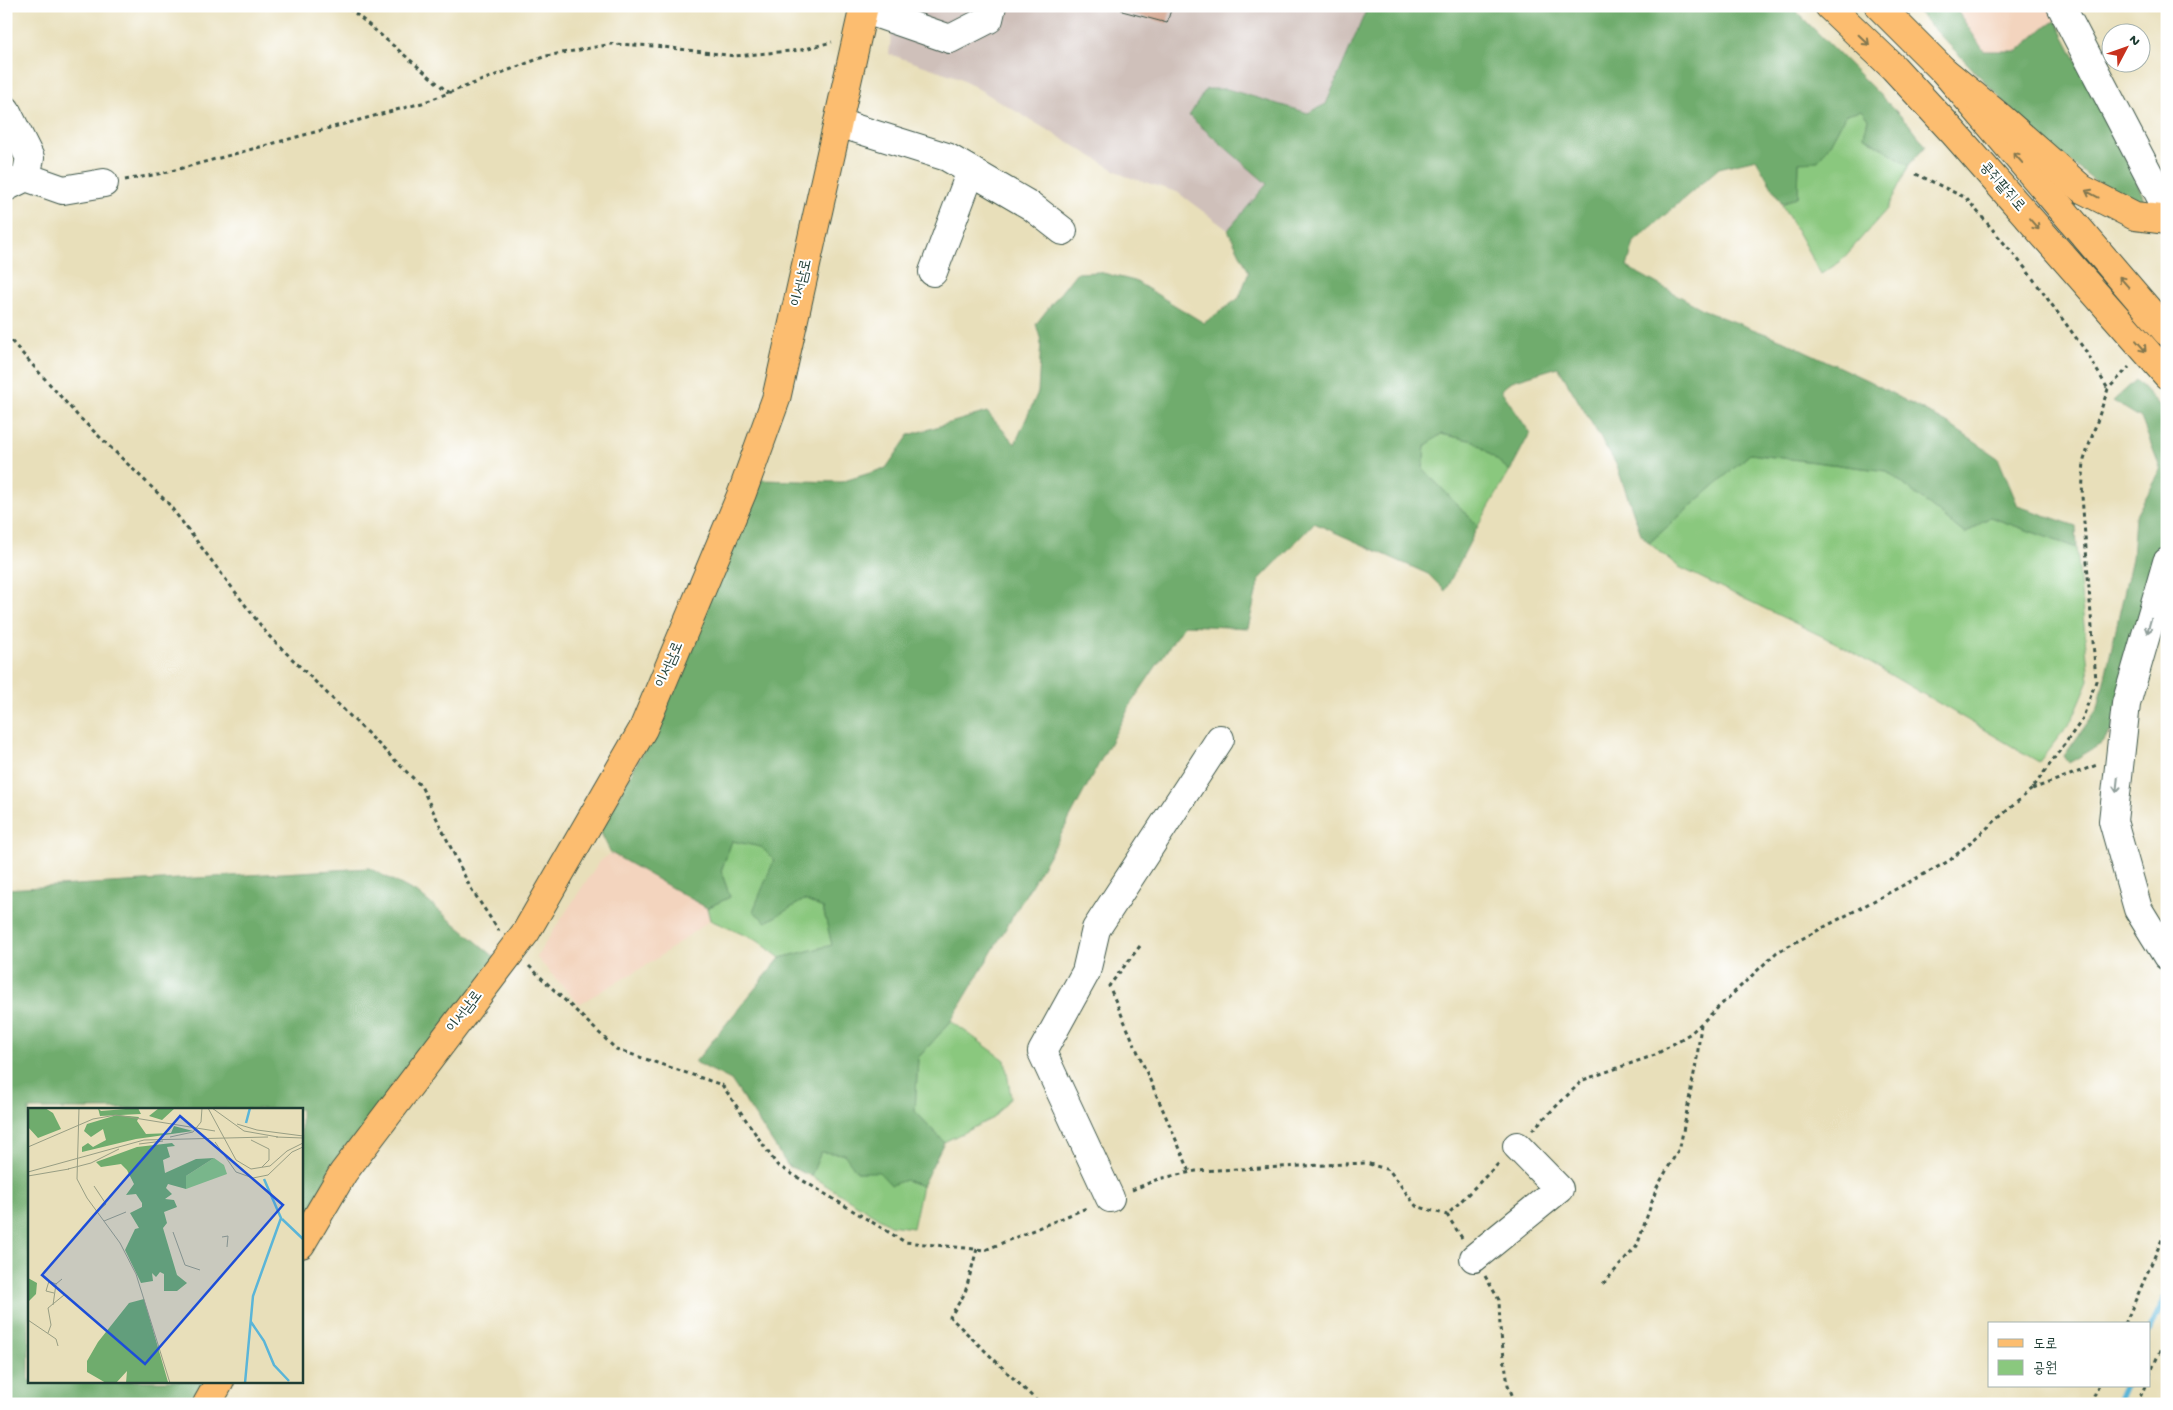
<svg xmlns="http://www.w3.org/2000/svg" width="2173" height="1410" viewBox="0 0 2173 1410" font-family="'Gochi Hand','Poor Story',sans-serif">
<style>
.built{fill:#f3d4be}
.industrial{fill:#cfc0ba}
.green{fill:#8ac87e;stroke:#548259}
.forest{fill:#6fac6d;stroke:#477450}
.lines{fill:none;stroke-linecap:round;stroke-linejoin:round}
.stream{stroke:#5ab5d8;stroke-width:5.5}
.building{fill:#cd9a81}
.minor-casing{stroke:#3d5548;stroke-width:30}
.major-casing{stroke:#3d5548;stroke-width:30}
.highway-casing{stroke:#3d5548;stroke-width:30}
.path{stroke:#3d5548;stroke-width:3;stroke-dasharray:4 4;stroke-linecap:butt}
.minor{stroke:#fff;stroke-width:28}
.major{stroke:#fcbd6f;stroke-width:28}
.highway{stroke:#fcbd6f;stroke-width:28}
.oneway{stroke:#82774f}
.oneway2{stroke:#8f9e9a}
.labels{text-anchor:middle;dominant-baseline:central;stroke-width:4;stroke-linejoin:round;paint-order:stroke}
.street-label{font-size:15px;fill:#1f3d34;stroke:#fff}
.inset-river{fill:none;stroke:#5ab5d8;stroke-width:2.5}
.inset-road{fill:none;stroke:#989e84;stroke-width:1}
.view{fill:#1d4ed8;fill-opacity:0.15;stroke:#1d4ed8;stroke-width:2.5}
.inset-edge{fill:none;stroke:#1f3d34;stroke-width:2.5}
</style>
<rect width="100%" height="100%" fill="#fff"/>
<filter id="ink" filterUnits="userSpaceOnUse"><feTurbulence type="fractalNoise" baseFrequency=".02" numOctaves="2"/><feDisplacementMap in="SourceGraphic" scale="10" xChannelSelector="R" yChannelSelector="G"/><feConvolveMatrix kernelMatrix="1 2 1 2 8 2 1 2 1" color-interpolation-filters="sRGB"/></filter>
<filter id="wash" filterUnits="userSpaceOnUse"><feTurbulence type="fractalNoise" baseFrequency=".0096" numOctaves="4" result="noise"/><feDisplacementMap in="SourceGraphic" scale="20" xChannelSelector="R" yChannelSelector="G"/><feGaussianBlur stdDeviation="1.12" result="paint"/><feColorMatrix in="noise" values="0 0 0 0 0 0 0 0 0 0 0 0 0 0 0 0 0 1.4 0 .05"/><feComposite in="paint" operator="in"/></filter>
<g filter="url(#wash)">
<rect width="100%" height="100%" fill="#e8dfba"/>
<path class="built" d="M1954,6H2048L2056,21L2047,25L2018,51H1984Z
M611,853L707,908L710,920L652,962L579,1004L536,957L599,862Z"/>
<path class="industrial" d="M895,6H1368L1326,104L1308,113L1227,89H1206L1189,115L1267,184L1228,230L1177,192L1125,176L960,78L889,54Z"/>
<path class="green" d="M1861,110L1868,119L1864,136L1909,165L1887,209L1840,262L1821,274L1782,205L1798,196L1799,162L1830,144L1846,114Z
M1441,434L1474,441L1510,471L1478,526L1423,469L1425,446Z
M1750,454L1887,471L1965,534L1990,517L2077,548L2089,680L2072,720L2039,762L1836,643L1679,567L1649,543Z
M732,841L761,847L774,860L766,922L804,900L823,908L832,945L780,958L758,941L710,920L707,908L730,897L721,871Z
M951,1021L1005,1060L1011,1097L993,1118L944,1142L915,1111L918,1058Z
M821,1152L845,1154L857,1172L879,1171L922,1186L913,1228L890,1225L811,1176Z"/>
<path class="forest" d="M1368,6H1791L1908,123L1926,146L1909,165L1864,136L1868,119L1861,110L1846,114L1830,144L1818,161L1799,162L1798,196L1782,204L1756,159L1719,168L1634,242L1627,267L1710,313L1782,340L1869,381L1947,423L1998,458L2018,506L2076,526L2077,548L1990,517L1965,534L1887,471L1750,454L1649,543L1641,534L1616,464L1558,367L1512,381L1501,390L1530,433L1510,471L1474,441L1441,434L1425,446L1423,469L1478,526L1445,591L1428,574L1314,523L1259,580L1248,628L1184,625L1132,702L1058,840L951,1021L918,1058L915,1111L944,1142L922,1186L906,1180L891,1185L879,1172H857L844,1154L821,1152L811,1176L788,1166L731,1080L695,1062L780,958L832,945L823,908L804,900L766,922L753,911L774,860L761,847L732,841L721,871L730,897L707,908L611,853L600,831L653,733L760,480L841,482L886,468L909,435L987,412L1015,444L1038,392L1041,341L1036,324L1076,273L1099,272L1135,281L1204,323L1239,298L1249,272L1228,230L1267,184L1189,116L1206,89H1227L1308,113L1326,104Z
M1912,6H1954L1984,51H2018L2047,25L2056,21L2127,159L2145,201L2097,183L2039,138Z
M2136,380L2167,413V536L2136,624L2112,730L2101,744L2069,763L2064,756L2098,708L2132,558L2135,517L2161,470L2141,418L2113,401Z
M369,868L419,894L502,963L301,1244V1109H29V1381H220L207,1404H6V889Z"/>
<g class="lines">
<path class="stream" d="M2149,1332L2167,1294
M2117,1404L2125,1386"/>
</g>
<g id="blocks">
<path class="building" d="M1123,6H1172L1167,23L1122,11Z"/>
</g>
</g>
<g filter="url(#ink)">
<use href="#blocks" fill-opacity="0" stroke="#3d5548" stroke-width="1"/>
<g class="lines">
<defs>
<path id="minor" d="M2061,6L2167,209
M863,9L950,39L989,19L992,6
M6,110L30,158L26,177
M838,123L947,157L1031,206L1063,231
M6,187L26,177L63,190L104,183
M933,272L971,171
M2167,562L2126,704L2113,821L2138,909L2167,956
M1110,1198L1042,1052L1086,972L1096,929L1220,739
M1474,1258L1559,1189L1517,1146"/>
<path id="major" d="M1829,6L1894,68L1954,133L2167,375
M1879,6L1943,70L2167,332
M301,1244L343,1173L526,932L643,729L742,493L776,399L864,6
M207,1404L220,1381"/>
<path id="highway" d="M1943,70L1999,116L2082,189L2135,216L2167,220"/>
</defs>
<use href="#minor" class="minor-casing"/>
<use href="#major" class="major-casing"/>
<use href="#highway" class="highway-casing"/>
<path class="path" d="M349,8L449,93
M1916,174L1966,198L2025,268L2085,350L2108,389
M125,180L164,173L422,103L546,56L612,44L655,46L735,56L801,50L832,42
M6,335L77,415L167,502L268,635L421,786L470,887L499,931
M2032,789L2097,765
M1140,946L1109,986L1190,1172
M529,966L616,1049L722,1085L777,1165L905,1242L985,1250L1089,1207
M1532,1130L1583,1080L1655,1055L1691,1033L1777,952L1949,861L2032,789L2082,720L2096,681L2082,496L2084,460L2108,389L2129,367
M1132,1190L1158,1179L1196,1171L1366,1163L1389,1170L1416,1206L1447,1215
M1462,1238L1447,1215L1501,1161
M977,1249L965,1293L950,1317L1040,1404
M1485,1276L1499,1300L1500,1328L1508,1385L1516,1404
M1603,1284L1637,1246L1657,1187L1680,1147L1697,1058L1701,1024
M2125,1324L2167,1228
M2149,1376L2167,1335
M2091,1404L2098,1386
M2137,1404L2145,1386"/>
<use href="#minor" class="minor"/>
<use href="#major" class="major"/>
<use href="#highway" class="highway"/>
</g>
<defs><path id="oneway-shaft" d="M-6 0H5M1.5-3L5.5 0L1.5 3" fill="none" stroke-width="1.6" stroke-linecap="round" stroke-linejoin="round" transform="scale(1.25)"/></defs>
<g class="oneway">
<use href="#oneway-shaft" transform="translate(1864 40) rotate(44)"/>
<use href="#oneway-shaft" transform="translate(2018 158) rotate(-131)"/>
<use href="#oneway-shaft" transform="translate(2092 194) rotate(-152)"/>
<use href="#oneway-shaft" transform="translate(2034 224) rotate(49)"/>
<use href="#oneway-shaft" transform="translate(2124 282) rotate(-131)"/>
<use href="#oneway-shaft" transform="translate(2141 346) rotate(49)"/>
</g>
<g class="oneway2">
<use href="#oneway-shaft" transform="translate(2149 626) rotate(106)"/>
<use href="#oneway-shaft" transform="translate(2117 785) rotate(96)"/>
</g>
</g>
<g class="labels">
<g class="street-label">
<text transform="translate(2002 187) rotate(49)">콩쥐팥쥐로</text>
<text transform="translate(802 283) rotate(-77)">이서남로</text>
<text transform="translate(670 665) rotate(-67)">이서남로</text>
<text transform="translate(465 1012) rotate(-53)">이서남로</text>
</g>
</g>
<g transform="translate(28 1108)">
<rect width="275" height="275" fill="#e8dfba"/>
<path d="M186,50L196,57L199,66L158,81V68Z" fill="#8ac87e"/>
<path d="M0,0H17L25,5L33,21L10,30L0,19ZM70,0L73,3L110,0L113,6L72,8ZM131,0H147L134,12L121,8ZM89,7L111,9L109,13L118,26L143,25L146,18L165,23L108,31L54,44V39L60,35L65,39L78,32L75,21L63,29L56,23L59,16ZM144,35L147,38L139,39L142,49L135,52L137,65L168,51L186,50L158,68V81L140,76L138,80L144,86L137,91L146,92L149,99L136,104L139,115L135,120L149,167L159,175L149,183H136V166L132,164L128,169L124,165L125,173L113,175L97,142L107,121L111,120L102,105L114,99V95L108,86L98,87L106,76L99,62L93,56L73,59L68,54L109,39ZM0,170L9,175L8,186L0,194ZM116,191L140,274L98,275L99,263L88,275H78L59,264V253L70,234L101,195Z" fill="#6fac6d"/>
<path class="inset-river" d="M218,15L222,0M254,111L275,131M223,214L236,233L246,257L261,273M217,275L225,188L253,110L236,71"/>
<path class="inset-road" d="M51,0L49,71L59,90L92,135L108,166L142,275M180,0L208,52L223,61L242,58L259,43L275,35M184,0L216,23L250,29M209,16L229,22L275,28M142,29L165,24L173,14L174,0M248,29L275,30M223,32L241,41V52L234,59M187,34L208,64L225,70L240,67L264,44L275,39M111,36L135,33M0,39L65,11L88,7L187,23M40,61L63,55L91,41M0,64L116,32L240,29M0,68L41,61M66,78L78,96L69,104M76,113L98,104M145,124L157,157L172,162M194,129L200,128L199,139M26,185L18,183L21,173L28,176M25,197L28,176L34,171M0,212L28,231L30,238M20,225L23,217L20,200L36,187"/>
<path class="view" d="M152,8L255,97L117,256L14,167Z"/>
<rect width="275" height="275" class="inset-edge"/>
</g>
<rect width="2173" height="1410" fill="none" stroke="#fff" stroke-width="25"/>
<rect x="1988" y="1322" width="162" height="65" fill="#ffffff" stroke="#a5b1ae"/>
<rect x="1998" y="1339" width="25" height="8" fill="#fcbd6f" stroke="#a5b1ae"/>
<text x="2033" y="1348" font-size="15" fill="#1f3d34">도로</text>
<rect x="1998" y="1360" width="25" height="15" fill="#8ac87e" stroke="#a5b1ae"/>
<text x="2033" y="1372" font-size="15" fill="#1f3d34">공원</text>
<g transform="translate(2126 48) rotate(49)"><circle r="24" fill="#ffffff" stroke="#a5b1ae"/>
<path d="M0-4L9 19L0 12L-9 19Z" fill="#c8321e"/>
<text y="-8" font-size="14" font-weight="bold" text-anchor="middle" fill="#1f3d34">N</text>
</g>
</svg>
